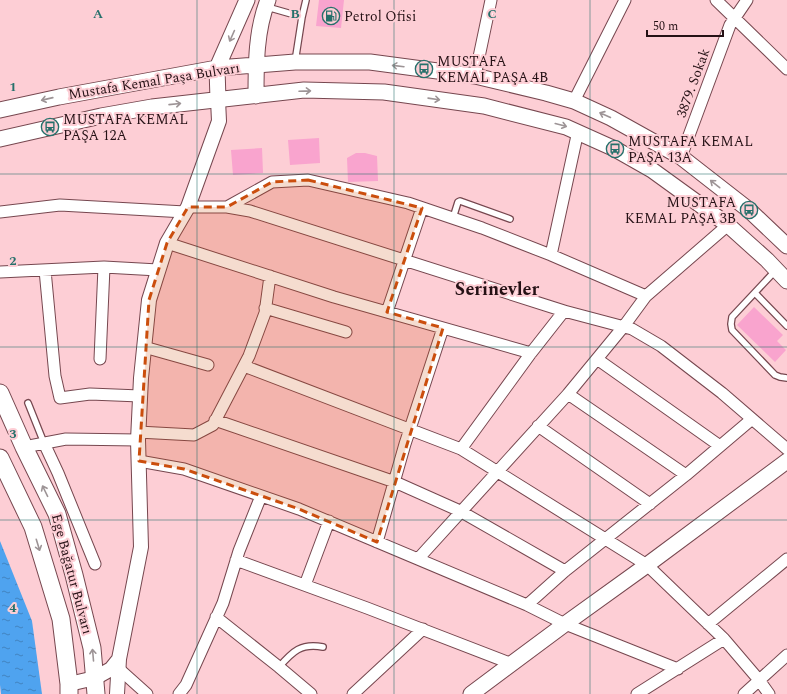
<svg xmlns="http://www.w3.org/2000/svg" width="787" height="694" viewBox="0 0 787 694" font-family="Spectral,serif">
<style>
.water{fill:url(#water-ripples)}
.building{fill:#f9a4ce}
.lines{fill:none;stroke-linecap:round;stroke-linejoin:round}
.service-casing{stroke:#76474f;stroke-width:8}
.minor-casing{stroke:#76474f;stroke-width:13}
.tertiary-casing{stroke:#76474f;stroke-width:16}
.secondary-casing{stroke:#76474f;stroke-width:17}
.primary-casing{stroke:#76474f;stroke-width:19}
.service{stroke:#fff;stroke-width:5.5}
.minor{stroke:#fff;stroke-width:11}
.tertiary{stroke:#fff;stroke-width:14}
.secondary{stroke:#fff;stroke-width:15}
.primary{stroke:#fff;stroke-width:17}
.oneway{stroke:#9d9496}
.marked{fill:#cb4e0d;fill-opacity:0.2;stroke:#cb4e0d;stroke-width:3;stroke-dasharray:8 5;stroke-linejoin:round}
.grid{fill:none;stroke:#26706b;stroke-width:1;stroke-opacity:0.55}
.labels{text-anchor:middle;dominant-baseline:central;stroke-width:4;stroke-linejoin:round;paint-order:stroke}
.poi-label{font-size:14px;fill:#251115;stroke:#fdced5;text-anchor:start}
.street-label{font-size:14px;fill:#251115;stroke:#fdced5}
.district-label{font-size:18px;font-weight:bold;fill:#251115;stroke:#fdced5}
.grid-label{font-size:13px;text-anchor:middle;font-weight:bold;fill:#26706b;stroke:#fdced5;stroke-width:4;stroke-linejoin:round;paint-order:stroke}
</style>
<defs>
<pattern id="water-ripples" width="26" height="14" patternUnits="userSpaceOnUse"><rect width="26" height="14" fill="#4fa3ef"/><path d="M2 4q2-2 4 0t4 0M15 11q2-2 4 0t4 0" fill="none" stroke="#4183c0"/></pattern>
</defs>
<rect width="100%" height="100%" fill="#fdced5"/>
<path class="water" d="M0,541L32,621L42,694H1L0,685Z"/>
<path class="building" d="M319,0H344L341,28L316,26Z
M319,138L320,163L290,165L288,140Z
M262,148L263,173L233,175L231,150Z
M356,153H365L377,156L378,181L348,182L347,158Z
M754,307L783,335L777,341L786,350L775,362L737,325Z"/>
<g class="lines">
<defs>
<path id="service" d="M267,7L302,17
M295,62L302,17L306,0
M453,218L458,202L460,201L510,219
M776,270L732,317L731,324L732,330L775,375L780,377L787,378
M755,293L787,326
M28,403L44,443
M279,667C293,651 301,643 323,647"/>
<path id="minor" d="M716,0L787,69
M475,76L491,0
M574,101L625,0
M681,157L730,25L747,0
M188,207H227L250,211L564,311L632,329L661,346L722,393L787,449
M227,207L272,182L308,180L408,203L482,228L551,255L646,296
M0,212L60,205L185,212
M167,243L334,297L531,353
M551,255L578,131
M45,270L55,376L60,398L90,394L140,396
M0,272L104,267L158,270
M265,308L346,332
M387,312L422,208
M144,347L208,365
M100,359L104,267
M597,359L720,446
M244,366L461,449L647,565L724,639L759,680L769,694
M568,394L686,475
M215,420L395,482L460,511L565,571
M538,426L650,504
M138,432L194,435L213,425L249,356L265,313L270,276
M44,443L58,473L95,564
M24,447L66,439L138,440
M461,449L531,353L564,311
M139,461L184,469L299,509L527,605L565,624L678,669
M377,542L405,444L443,328
M418,559L568,394L624,326L646,296L728,225
M236,560L367,608L512,664
M305,585L329,521
M527,605L565,571L686,475L752,419
M216,617L279,667L311,694
M708,624L787,559
M118,668L147,694
M179,694L186,685L223,603L239,551L261,496
M353,694L423,629
M637,694L724,639
M744,694L787,655"/>
<path id="tertiary" d="M69,684L95,678L111,669L119,659
M117,694L119,659L141,547L138,440L141,378L149,300L167,243L188,207L219,121L218,100"/>
<path id="secondary" d="M256,96C256,64 256,30 268,0
M218,100L217,68L247,0
M0,110L59,97L217,68L295,62H370L475,76L546,93L574,101L611,118L681,157L749,210L787,246
M0,139L101,116L152,107L304,90L384,92L484,106L566,127L615,149L652,170L728,225L767,260L787,281
M471,694L565,624L647,565L787,461"/>
<path id="primary" d="M0,393L24,447L57,514L74,575L92,648L96,694
M0,458L33,527L61,619L69,684V694"/>
</defs>
<use href="#service" class="service-casing"/>
<use href="#minor" class="minor-casing"/>
<use href="#tertiary" class="tertiary-casing"/>
<use href="#secondary" class="secondary-casing"/>
<use href="#primary" class="primary-casing"/>
<use href="#service" class="service"/>
<use href="#minor" class="minor"/>
<use href="#tertiary" class="tertiary"/>
<use href="#secondary" class="secondary"/>
<use href="#primary" class="primary"/>
</g>
<defs><path id="oneway-shaft" d="M-6 0H5M1.5-3L5.5 0L1.5 3" fill="none" stroke-width="1.6" stroke-linecap="round" stroke-linejoin="round"/></defs>
<g class="oneway">
<use href="#oneway-shaft" transform="translate(232 36) rotate(114)"/>
<use href="#oneway-shaft" transform="translate(398 66) rotate(-173)"/>
<use href="#oneway-shaft" transform="translate(305 91) rotate(-2)"/>
<use href="#oneway-shaft" transform="translate(47 99) rotate(167)"/>
<use href="#oneway-shaft" transform="translate(434 99) rotate(8)"/>
<use href="#oneway-shaft" transform="translate(175 104) rotate(-6)"/>
<use href="#oneway-shaft" transform="translate(605 115) rotate(-156)"/>
<use href="#oneway-shaft" transform="translate(561 125) rotate(15)"/>
<use href="#oneway-shaft" transform="translate(715 184) rotate(-142)"/>
<use href="#oneway-shaft" transform="translate(45 491) rotate(-116)"/>
<use href="#oneway-shaft" transform="translate(38 545) rotate(73)"/>
<use href="#oneway-shaft" transform="translate(93 655) rotate(-95)"/>
</g>
<path class="marked" d="M308,180L422,208L387,312L443,328L377,542L299,509L184,469L139,461L149,300L167,243L188,207H227L272,182Z"/>
<path class="grid" d="M197,0V694M394,0V694M590,0V694M0,174H787M0,347H787M0,520H787"/>
<defs>
<symbol id="fuel-ring" viewBox="-11 -11 22 22"><circle r="9.5" fill="#fdced5" stroke="#26706b" stroke-width="1.5"/><path d="M-5.5-6h7V0h2V4h1.3V-2.5L3-4.5l.8-.8L6-3V5H2.5V1h-1V6h-7ZM-4.2-4.7v3.2H.2V-4.7Z" fill="#26706b"/></symbol>
<symbol id="bus-ring" viewBox="-11 -11 22 22"><circle r="9.5" fill="#fdced5" stroke="#26706b" stroke-width="1.5"/><path d="M-5-6H5V4H4V6H2V4H-2V6H-4V4H-5ZM-3.5-4V0h7V-4ZM-3.5 1.2v1.5H-2V1.2ZM2 1.2v1.5H3.5V1.2Z" fill="#26706b"/></symbol>
</defs>
<g fill-rule="evenodd">
<use href="#fuel-ring" x="321" y="6" width="20" height="20"/>
<use href="#bus-ring" x="414" y="59" width="20" height="20"/>
<use href="#bus-ring" x="40" y="117" width="20" height="20"/>
<use href="#bus-ring" x="605" y="139" width="20" height="20"/>
<use href="#bus-ring" x="739" y="200" width="20" height="20"/>
</g>
<g class="labels">
<g class="poi-label">
<text x="344" y="16">Petrol Ofisi</text>
<text x="437" y="61">MUSTAFA<tspan x="437" dy="16">KEMAL PAŞA 4B</tspan></text>
<text x="63" y="119">MUSTAFA KEMAL<tspan x="63" dy="16">PAŞA 12A</tspan></text>
<text x="628" y="141">MUSTAFA KEMAL<tspan x="628" dy="16">PAŞA 13A</tspan></text>
<text x="736" y="202" text-anchor="end">MUSTAFA<tspan x="736" dy="16">KEMAL PAŞA 3B</tspan></text>
</g>
<g class="street-label">
<text transform="translate(154 81) rotate(-9)">Mustafa Kemal Paşa Bulvarı</text>
<text transform="translate(693 83) rotate(-70)">3879. Sokak</text>
<text transform="translate(72 574) rotate(75)">Ege Bağatur Bulvarı</text>
</g>
<g class="district-label">
<text x="497" y="289">Serinevler</text>
</g>
</g>
<g class="grid-label">
<text x="98" y="18">A</text>
<text x="295" y="18">B</text>
<text x="492" y="18">C</text>
<text x="13" y="91">1</text>
<text x="13" y="265">2</text>
<text x="13" y="438">3</text>
<text x="13" y="612">4</text>
</g>
<path d="M647 30v6h76v-6" fill="none" stroke="#251115" stroke-width="2"/>
<text x="653" y="30" font-size="12" fill="#251115" stroke="#fdced5" stroke-width="3" paint-order="stroke">50 m</text>
</svg>
